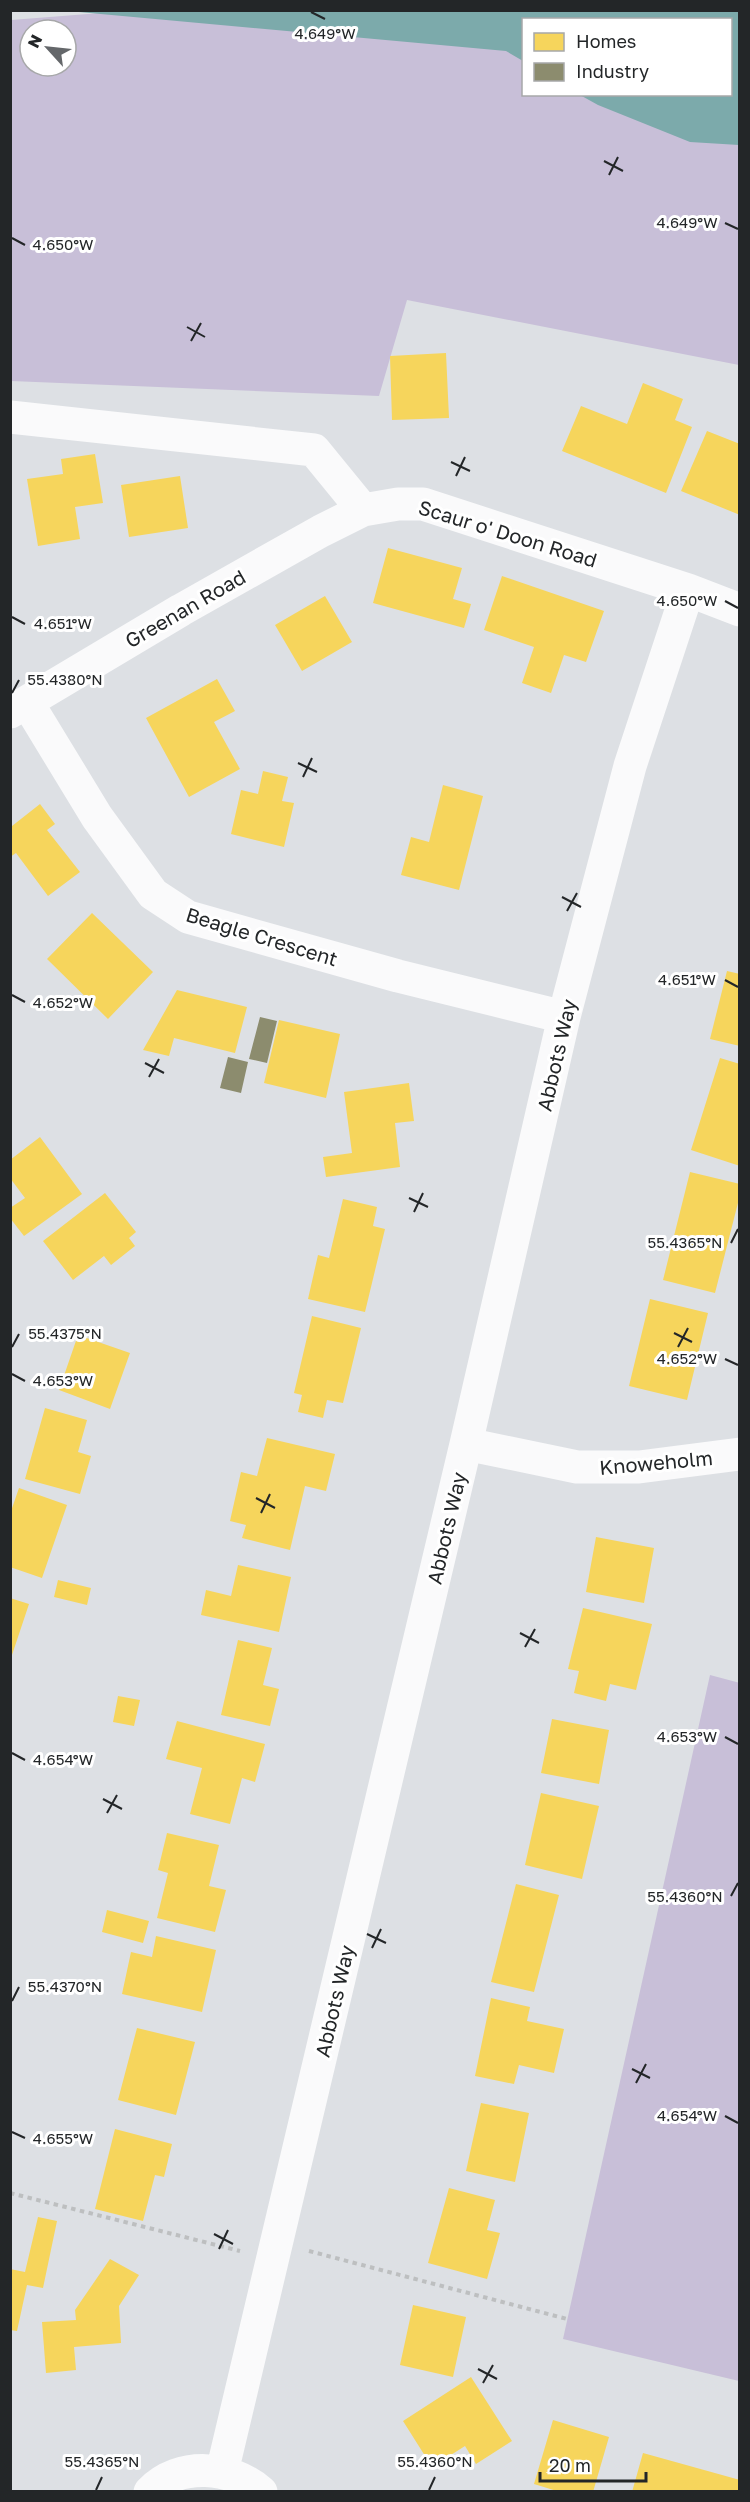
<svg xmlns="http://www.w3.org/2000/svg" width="750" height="2502" viewBox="0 0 750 2502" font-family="'Golos Text',sans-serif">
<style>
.green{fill:#c8bfd8;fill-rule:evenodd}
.water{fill:#7caaab}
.homes{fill:#f6d55c}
.industry{fill:#8c8c6e}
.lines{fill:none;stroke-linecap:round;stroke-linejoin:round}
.path{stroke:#bdbfc0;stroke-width:4;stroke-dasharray:4.5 4.5;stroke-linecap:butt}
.minor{stroke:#fafafb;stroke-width:33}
.ticks{fill:none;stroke:#232628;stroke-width:2}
.labels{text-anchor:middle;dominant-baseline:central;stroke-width:6;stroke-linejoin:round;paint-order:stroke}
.street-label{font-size:20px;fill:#232628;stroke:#fff}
.ticks-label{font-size:15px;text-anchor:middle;fill:#232628;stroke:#fff;stroke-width:6;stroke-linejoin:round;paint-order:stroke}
</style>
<rect width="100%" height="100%" fill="#dde0e4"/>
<path class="green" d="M139,10H690L524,20V94H730L739,42V365L407,300L379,396L11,381V20ZM30,30H66V66H30Z
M710,1675L740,1683L739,2381L563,2339Z"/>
<path class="water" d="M11,11H739V145L690,142L598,105L580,95L730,94V20H524L523,61L506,51L68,11Z"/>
<path class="homes" d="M446,353L449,418L392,420L390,356Z
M643,383L683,399L675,420L692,427L666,493L562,451L581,406L627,424Z
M707,431L740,444V515L681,491Z
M95,454L103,503L75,507L80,539L38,546L27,479L63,474L61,459Z
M180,476L188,528L129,537L121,485Z
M388,548L462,568L453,599L471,604L464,628L373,603Z
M502,576L604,611L586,662L564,655L551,693L522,683L534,647L484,630Z
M325,596L352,642L302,671L275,625Z
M217,679L235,711L214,722L240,769L189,797L146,718Z
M263,771L288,777L282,801L294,803L284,847L231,834L241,790L258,794Z
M443,785L483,796L459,890L401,875L411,837L429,842Z
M40,804L55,824L47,830L80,872L48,896L16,853L10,857V824L12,826Z
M92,913L153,972L108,1019L47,959Z
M727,971L740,974V1046L710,1039Z
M177,990L247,1007L235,1053L174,1038L169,1056L143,1050Z
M279,1020L340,1034L326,1098L264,1083Z
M720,1058L740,1064V1166L691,1150Z
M409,1083L414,1121L395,1123L400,1167L326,1177L323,1157L352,1153L344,1092Z
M40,1137L82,1194L24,1236L10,1218V1208L25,1198L10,1178V1160Z
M690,1172L740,1184V1195L715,1293L663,1280Z
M105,1193L136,1232L129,1238L135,1246L111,1265L104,1256L73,1280L43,1241Z
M343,1199L377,1207L373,1226L385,1229L365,1312L308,1299L318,1255L329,1258Z
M650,1299L708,1313L687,1400L629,1386Z
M312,1316L361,1328L343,1403L327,1400L323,1418L298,1412L302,1395L294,1393Z
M78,1335L130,1353L110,1409L59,1390Z
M45,1408L87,1420L78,1452L91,1456L80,1494L25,1479Z
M267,1438L335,1454L326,1491L305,1486L290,1550L242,1538L246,1525L230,1521L241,1472L257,1476Z
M19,1488L67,1505L42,1578L10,1567V1514Z
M596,1537L654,1548L644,1603L586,1592Z
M238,1565L291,1577L279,1632L201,1615L206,1590L231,1596Z
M58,1580L91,1588L87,1605L54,1597Z
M10,1598L29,1604L11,1658H10Z
M583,1608L652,1624L636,1690L610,1684L606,1701L574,1693L579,1671L568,1669Z
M238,1640L272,1648L263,1685L279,1689L270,1726L221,1715Z
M118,1696L140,1700L134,1726L113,1722Z
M552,1719L609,1730L599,1784L541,1773Z
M177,1721L265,1744L255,1782L242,1778L230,1824L190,1814L202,1768L166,1759Z
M541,1793L599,1806L582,1879L525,1865Z
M167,1833L219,1845L209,1886L226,1890L215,1932L157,1918L168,1873L158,1870Z
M516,1884L559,1895L534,1992L491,1982Z
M107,1910L149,1921L143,1943L102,1932Z
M156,1936L216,1950L202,2012L122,1994L131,1952L152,1957Z
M491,1998L530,2007L527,2021L564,2029L554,2073L519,2065L514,2084L475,2076Z
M137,2028L195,2042L176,2115L118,2100Z
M481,2103L529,2113L515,2182L466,2171Z
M115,2129L172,2144L164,2177L155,2175L143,2221L95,2209Z
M449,2188L495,2200L487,2230L500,2233L487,2279L428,2263Z
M38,2217L57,2221L43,2288L27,2285L17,2331L10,2330V2269L25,2272Z
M110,2259L139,2275L119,2306L121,2343L74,2347L76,2370L46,2373L42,2322L76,2320L75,2310Z
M413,2305L466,2317L453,2377L400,2365Z
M471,2377L512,2441L476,2464L465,2446L432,2467L403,2421Z
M553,2420L609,2437L593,2492H560L534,2484Z
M643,2453L740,2480V2492H632Z"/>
<path class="industry" d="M260,1017L277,1021L267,1063L249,1059Z
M228,1057L248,1062L241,1093L220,1088Z"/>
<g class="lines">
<path class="path" d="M10,2193L240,2251
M309,2251L567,2319"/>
<path class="minor" d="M10,417L314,450L363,510
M27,702L97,817L153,894L188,917L398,976L564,1017
M10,712L181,610L321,531L363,510L398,504H423L688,590L740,610
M466,1444L577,1467H639L740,1454
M222,2472L466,1444L564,1017L630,766L688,590
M150,2492C179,2461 232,2466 261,2492"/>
</g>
<path class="ticks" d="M311,12L325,19M604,161L623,171M609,175L618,157M725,223L738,229M12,238L25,245M187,327L205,337M191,341L201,323M451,462L470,471M456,476L465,457M725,601L738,608M12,617L25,624M12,693L19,680M298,763L317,772M303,777L312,758M562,897L581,907M567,911L577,893M725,980L738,987M12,995L25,1002M145,1063L164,1073M149,1077L159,1059M409,1198L428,1207M414,1212L423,1193M731,1243L738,1229M674,1333L692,1342M12,1347L19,1334M678,1347L688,1328M725,1359L738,1365M12,1374L25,1381M256,1498L275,1508M261,1513L270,1494M520,1633L539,1643M525,1647L535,1629M725,1737L738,1744M12,1753L25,1760M103,1799L122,1809M107,1813L117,1795M731,1896L738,1883M367,1934L386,1943M372,1948L381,1929M12,2001L19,1987M632,2069L650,2078M636,2083L646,2064M725,2116L738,2123M12,2132L25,2138M214,2234L233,2244M219,2249L228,2230M478,2369L497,2379M483,2383L493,2365M96,2490L102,2477M429,2490L435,2477"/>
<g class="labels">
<g class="street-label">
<text transform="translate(508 533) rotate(17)">Scaur o' Doon Road</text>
<text transform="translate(185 608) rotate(-30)">Greenan Road</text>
<text transform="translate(262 936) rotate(17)">Beagle Crescent</text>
<text transform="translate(556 1055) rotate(-77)">Abbots Way</text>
<text transform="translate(656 1462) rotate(-5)">Knoweholm</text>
<text transform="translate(446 1528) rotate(-77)">Abbots Way</text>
<text transform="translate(334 2001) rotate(-77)">Abbots Way</text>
</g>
</g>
<g class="ticks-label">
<text x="325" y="39">4.649°W</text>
<text x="687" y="228">4.649°W</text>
<text x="63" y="250">4.650°W</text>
<text x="687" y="606">4.650°W</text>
<text x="63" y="629">4.651°W</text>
<text x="65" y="685">55.4380°N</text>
<text x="687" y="985">4.651°W</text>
<text x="63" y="1008">4.652°W</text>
<text x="685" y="1248">55.4365°N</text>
<text x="65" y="1339">55.4375°N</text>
<text x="687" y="1364">4.652°W</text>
<text x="63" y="1386">4.653°W</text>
<text x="687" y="1742">4.653°W</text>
<text x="63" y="1765">4.654°W</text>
<text x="685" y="1902">55.4360°N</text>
<text x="65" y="1992">55.4370°N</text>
<text x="687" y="2121">4.654°W</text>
<text x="63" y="2144">4.655°W</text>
<text x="102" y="2467">55.4365°N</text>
<text x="435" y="2467">55.4360°N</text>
</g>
<rect width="750" height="2502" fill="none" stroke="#232628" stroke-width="24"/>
<rect x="522" y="18" width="210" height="78" fill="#ffffff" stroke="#a7a8a9" stroke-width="1.5"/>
<rect x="534" y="33" width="30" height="18" fill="#f6d55c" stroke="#a7a8a9" stroke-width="1.5"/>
<text x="576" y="48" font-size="18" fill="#232628">Homes</text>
<rect x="534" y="63" width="30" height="18" fill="#8c8c6e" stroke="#a7a8a9" stroke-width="1.5"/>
<text x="576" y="78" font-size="18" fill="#232628">Industry</text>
<g transform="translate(48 48) rotate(297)"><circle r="28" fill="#ffffff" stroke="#a7a8a9" stroke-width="1.5"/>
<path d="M0-4.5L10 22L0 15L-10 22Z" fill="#64676a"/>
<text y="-9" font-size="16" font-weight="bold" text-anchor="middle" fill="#232628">N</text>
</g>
<path d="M540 2472v9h106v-9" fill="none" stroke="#232628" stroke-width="3"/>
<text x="549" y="2472" font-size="18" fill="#232628" stroke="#ffffff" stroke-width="4.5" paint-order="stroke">20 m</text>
</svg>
